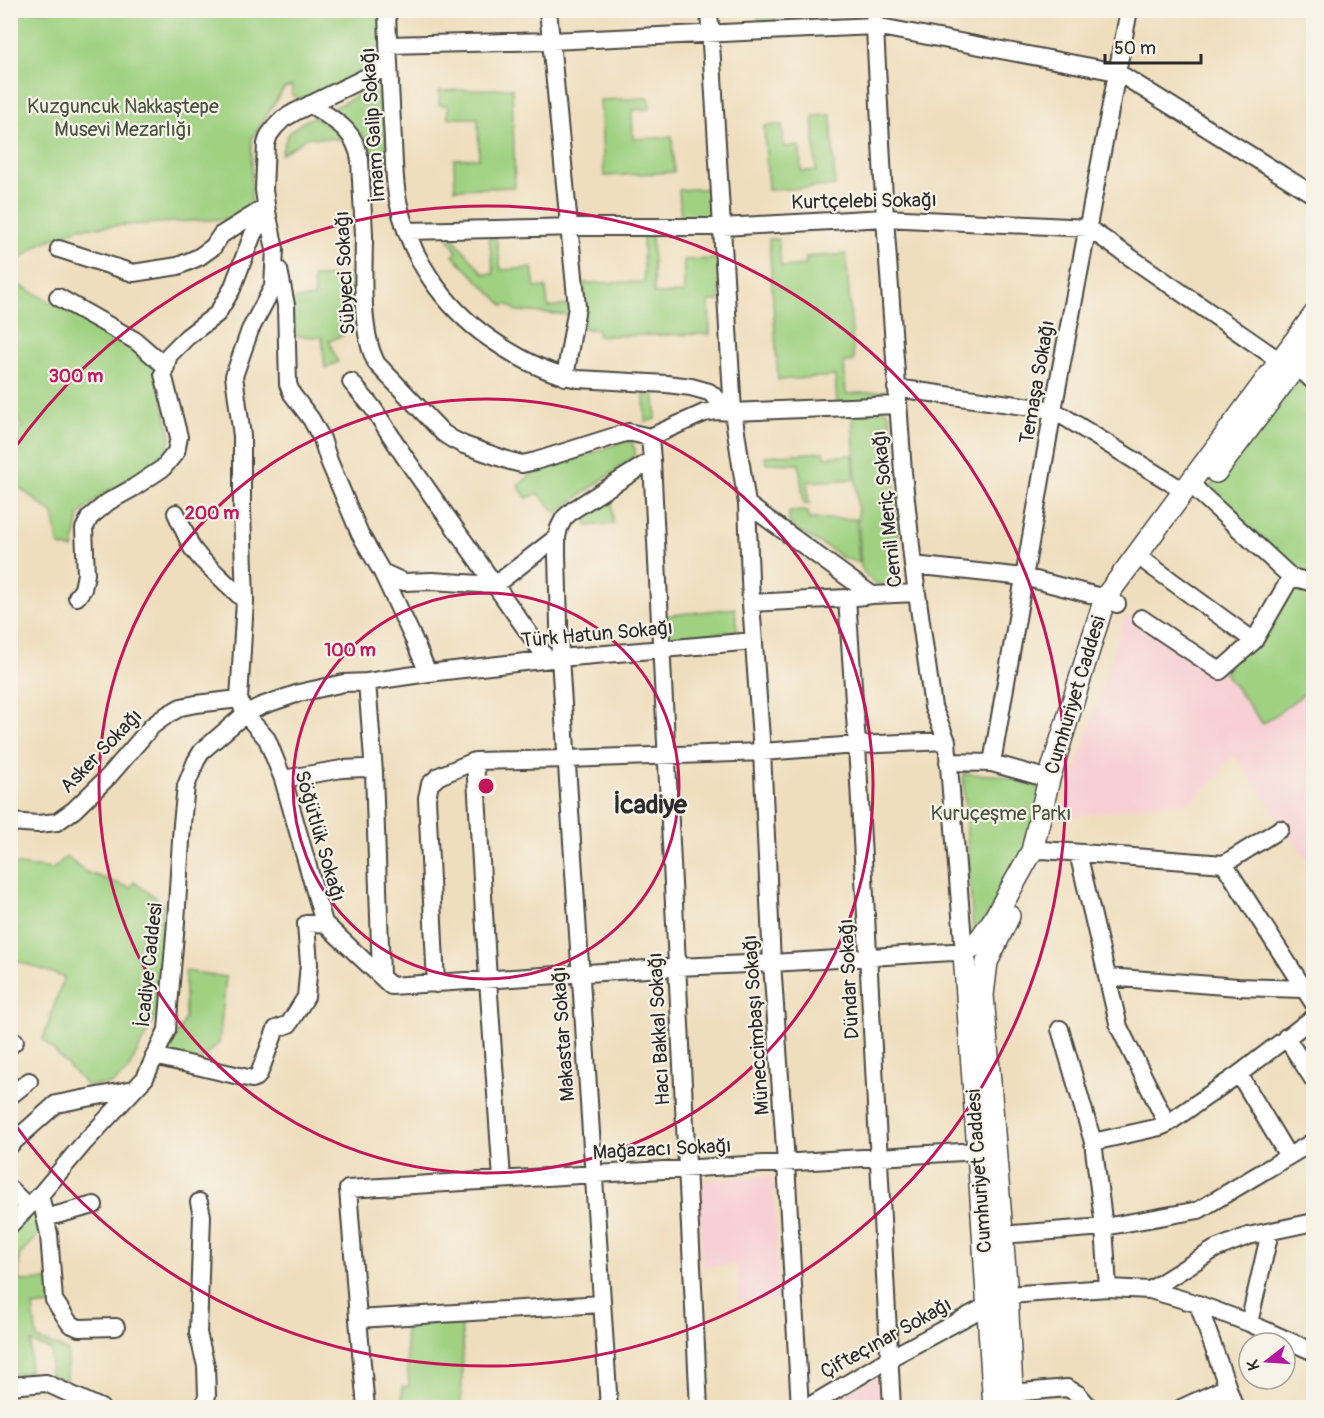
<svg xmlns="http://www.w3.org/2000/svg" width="1324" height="1418" viewBox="0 0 1324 1418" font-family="Pangolin,sans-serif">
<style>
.built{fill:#f7cfd4}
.green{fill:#9fd181;stroke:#657e56;stroke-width:1.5}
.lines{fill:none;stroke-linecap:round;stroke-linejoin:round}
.minor-casing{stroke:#484641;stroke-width:20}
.major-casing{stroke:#484641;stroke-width:24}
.minor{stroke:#fff;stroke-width:16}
.major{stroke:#fff;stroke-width:21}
.ring{fill:none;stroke:#c2185b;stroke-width:3}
.labels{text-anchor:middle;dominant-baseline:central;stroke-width:4.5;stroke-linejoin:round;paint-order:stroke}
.park-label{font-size:20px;fill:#485440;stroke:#f7f3e8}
.street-label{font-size:20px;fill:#2b2b2b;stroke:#f7f3e8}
.district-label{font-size:26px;font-weight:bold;fill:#2b2b2b;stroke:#f7f3e8}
.centre{fill:#c2185b;stroke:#f7f3e8;stroke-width:3}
.ring-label{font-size:18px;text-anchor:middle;font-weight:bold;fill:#c2185b;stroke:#f7f3e8;stroke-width:4.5;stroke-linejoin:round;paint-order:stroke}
</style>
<rect width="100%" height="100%" fill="#f7f3e8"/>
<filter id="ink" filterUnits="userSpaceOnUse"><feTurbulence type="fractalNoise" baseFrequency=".0167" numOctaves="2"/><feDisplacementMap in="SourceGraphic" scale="12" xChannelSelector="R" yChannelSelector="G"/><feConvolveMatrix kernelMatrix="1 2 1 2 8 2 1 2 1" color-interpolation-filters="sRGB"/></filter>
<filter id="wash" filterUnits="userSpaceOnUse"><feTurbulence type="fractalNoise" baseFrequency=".008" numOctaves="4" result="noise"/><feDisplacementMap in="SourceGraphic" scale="24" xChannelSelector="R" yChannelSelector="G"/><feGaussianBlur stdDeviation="1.35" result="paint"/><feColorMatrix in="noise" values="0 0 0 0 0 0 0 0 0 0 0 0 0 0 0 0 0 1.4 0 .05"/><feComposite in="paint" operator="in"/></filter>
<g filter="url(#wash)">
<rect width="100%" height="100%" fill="#efdebd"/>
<path class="built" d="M1125,615L1220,676L1224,672L1263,724L1313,687V869L1234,755L1222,766V773L1195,799L1184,803L1152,804L1060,819Z
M773,1176L779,1299L739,1302L736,1265L703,1267L698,1181Z
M887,1372L890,1407H814Z"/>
<path class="green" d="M11,11H379L381,54L374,66L309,99L298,98L292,95V86L284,88L252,138L251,211L224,219L79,228L40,244L11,266Z
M758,11H775L776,24H759Z
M380,83L384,85L387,162L377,158L367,145L364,136L330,110Z
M512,88L515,187L455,189L454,159L479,158L478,118H448V105H439V91Z
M649,98L650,109L632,110L633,139L672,137L674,172L604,176L600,100Z
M831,115L835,186L768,190L764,126L782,125L784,147L800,146L801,171H816L813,116Z
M313,117L349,137L348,140L309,137L281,154L288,134L301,123Z
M713,188L715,217L681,219L679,190Z
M496,237L501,270L532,268L535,288L546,287L548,307L570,305V315L517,311L507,304L504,306L453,256L457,252L449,240L454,239L484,274H494L489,238Z
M643,237H652L654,294L684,293V260L719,259L720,301H709L710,334L598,336L597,329H584V283L644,282Z
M769,239H778L781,267L806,265V257L846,254L854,361L844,362L846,394L886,391V400L837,403L835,376L778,380Z
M357,276V316L340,319L343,335L329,341L338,362L325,368L322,337L294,336L291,300L315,297L313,277Z
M10,280L133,346L156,369L171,438L160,465L138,478L107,491L79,515L73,549L59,546L53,514L11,481V435L22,427L11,404Z
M1296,375L1313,392V578L1297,573L1207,491Z
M644,394H655L656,419L645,422Z
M886,410L890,416L900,573L898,578C883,590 869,584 861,567L852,413Z
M626,441L632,442L635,450V456L556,513L538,493L527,498L518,486L532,474Z
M824,452L825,457L853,455L855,479L807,482L809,504H804L799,464L766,463L765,456Z
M612,499L613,524L587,526L586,516Z
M808,511L809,519H856L859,563L839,556L834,551L797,530L789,521V512Z
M1292,581L1313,586V687L1263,724L1224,672Z
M735,608L737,631L665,639L663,616Z
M963,774L998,775L1044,789L1030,843L979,930H973Z
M66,857L86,872L131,888L134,882L163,903L156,1015L128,1070L112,1084L87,1086L43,1039L64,977L11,959V864L53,869Z
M185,971L226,977L219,1043L192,1068L165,1058L185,1019Z
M37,1204L43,1229L19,1256V1281L48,1280L51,1305L33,1307L37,1339L68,1351L66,1380L50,1375L51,1350L31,1342L29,1372L11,1375L10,1233Z
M460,1318L463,1342L461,1407L402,1408V1387L409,1386L404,1320Z"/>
</g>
<g filter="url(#ink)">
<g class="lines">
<defs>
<path id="minor" d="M387,10C388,48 390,86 392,124C394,149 393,176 398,201C409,256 443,306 489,338C516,357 546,374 579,379L667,384L691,387L709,392L733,412
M548,10L577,307L565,377
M709,10L733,412L747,504L751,603L762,752L772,963L786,1163L800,1408
M874,10L885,218L903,472L913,565L933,707L947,741L964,953L968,963
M388,45L551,41L875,26L1117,72L1314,195
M389,66L295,112L283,119L275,127L269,135L266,144L264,190L267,212L275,249L273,287L250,330L234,376L242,436V509L245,601L239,699L245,714L267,739L283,779L324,923L391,986L677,967L772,963L952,952L964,953
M310,104C334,120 355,129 360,160C361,185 363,210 364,235C364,271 359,332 377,364L443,433L452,439L464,445L510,461L522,464L536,461L628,432L650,437L704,413L716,411L733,412L897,405
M407,231L579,227H722L885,218L1088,228L1280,361
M59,249L133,273L178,266L199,257L213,247L221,235L266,207
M279,270L286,305L288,384L292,394L311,419L322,439L329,461L360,534L382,572L414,640L428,673
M58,297L136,341L166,367
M1296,365L1314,382
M351,382L373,408L404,456L547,659
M896,388L1053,410L1184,491
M650,437L652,460L699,1408
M1190,482L1200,493L1291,577L1314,583
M747,504L872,595
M176,513L192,548L201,559L245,601
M1147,563L1254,641
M913,565L1024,577L1105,598L1117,604
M382,572L404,582L432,581L495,585L557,537
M77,597L83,589L86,574L84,529L90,517L108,502L133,488L163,468L176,452L179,437L163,374L169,355L187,337L217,314L232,289L253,234L267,212
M847,598L857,745L892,1408
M751,603L847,598L872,595L917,593
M1141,618L1220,671L1254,641L1291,577
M367,682L374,772L381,975
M475,761L488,980L502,1179
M948,762L992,763L1049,779
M992,763L1053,410L1129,10
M283,779L342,769L365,768L374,772
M10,822L38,824L57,822L74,810L109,776L152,726L167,715L181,707L196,704L239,699
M1032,851L1043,850L1224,864L1314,1004
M1078,853L1119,1027L1167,1124
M1224,864L1280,829
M1107,977L1238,987L1303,989
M436,984L427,798L430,784L439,776L475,761L567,759L762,752L857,745L947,741
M1060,1029L1093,1142L1104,1227L1108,1288
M1286,1037L1314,1081
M10,1046L15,1041
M154,1056L252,1079L257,1077L259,1074L276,1029L289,1024L306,997L309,964L306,924L324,923
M1239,1074L1288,1156
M10,1096L29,1081
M1093,1142L1160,1127L1167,1124L1239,1074L1314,1017
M10,1145L56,1104L134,1089
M10,1189L28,1207
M40,1195L49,1234L54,1300L70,1324L79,1328L116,1327
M199,1202L202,1216L198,1333L206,1366L207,1395L204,1408
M45,1218L94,1205
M10,1225L40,1195L83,1144L145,1078L167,1030L176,922L182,824L186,786L196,761L202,751L245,714L261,706L299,693L344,683L367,682L428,673L560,658L754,641
M1001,1235L1104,1227L1199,1210L1314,1141
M1150,1290L1215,1249L1248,1236L1314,1222
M602,1304L358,1319L348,1189L978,1151
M1198,1304L1235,1408
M358,1319L366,1408
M1249,1323L1270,1232
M10,1386L46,1383L101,1408
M1012,1393L1067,1388L1078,1394L1090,1408
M609,1408L560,658L557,556V537L559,528L564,518L573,510L652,460
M806,1408L890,1358L1007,1295L1108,1288L1150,1290L1198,1304L1249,1323L1314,1352
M1181,1408L1227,1387"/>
<path id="major" d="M1216,472L1314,342
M1009,916L987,962L983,995L1007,1295L1013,1408
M994,1408L978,1151L964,953L977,943L993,921L1032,851L1049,779L1105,598L1314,315"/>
</defs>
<use href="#minor" class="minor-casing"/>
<use href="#major" class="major-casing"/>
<use href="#minor" class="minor"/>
<use href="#major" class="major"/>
</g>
</g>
<g class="ring">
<circle cx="486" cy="786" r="193"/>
<circle cx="486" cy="786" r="387"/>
<path d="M11 453A580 580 0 1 1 11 1119"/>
</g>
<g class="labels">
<g class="park-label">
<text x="123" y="106">Kuzguncuk Nakkaştepe<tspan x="123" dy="23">Musevi Mezarlığı</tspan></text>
<text x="1001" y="813">Kuruçeşme Parkı</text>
</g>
<g class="street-label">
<text transform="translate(373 125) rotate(-94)">İmam Galip Sokağı</text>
<text transform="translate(864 201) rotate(-1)">Kurtçelebi Sokağı</text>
<text transform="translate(345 273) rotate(-93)">Sübyeci Sokağı</text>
<text transform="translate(1037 382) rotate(-80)">Temaşa Sokağı</text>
<text transform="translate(887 509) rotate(-96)">Cemil Meriç Sokağı</text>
<text transform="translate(597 634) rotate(-5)">Türk Hatun Sokağı</text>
<text transform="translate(1075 695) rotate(-73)">Cumhuriyet Caddesi</text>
<text transform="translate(101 751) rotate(-46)">Asker Sokağı</text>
<text transform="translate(320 836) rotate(74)">Söğütlük Sokağı</text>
<text transform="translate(149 965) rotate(-84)">İcadiye Caddesi</text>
<text transform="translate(849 979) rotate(-93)">Dündar Sokağı</text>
<text transform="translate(756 1025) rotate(-94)">Müneccimbaşı Sokağı</text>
<text transform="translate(659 1029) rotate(-93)">Hacı Bakkal Sokağı</text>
<text transform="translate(563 1034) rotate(-94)">Makastar Sokağı</text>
<text transform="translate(662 1149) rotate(-3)">Mağazacı Sokağı</text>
<text transform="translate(979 1171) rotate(-94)">Cumhuriyet Caddesi</text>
<text transform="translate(886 1338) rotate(-29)">Çifteçınar Sokağı</text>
</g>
<g class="district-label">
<text x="650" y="805">İcadiye</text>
</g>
</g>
<circle cx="486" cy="786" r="9" class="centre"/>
<g class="ring-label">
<text x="76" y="382">300 m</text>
<text x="212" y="519">200 m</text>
<text x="350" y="656">100 m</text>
</g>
<rect width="1324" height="1418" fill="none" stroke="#f7f3e8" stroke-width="36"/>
<g transform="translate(1267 1361) rotate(253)"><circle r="28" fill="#f7f3e8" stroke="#a5a39c" stroke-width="1.5"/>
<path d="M0-4.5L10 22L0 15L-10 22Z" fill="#b5179e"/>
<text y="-9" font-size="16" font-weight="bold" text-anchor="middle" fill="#2b2b2b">K</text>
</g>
<path d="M1105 54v9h96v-9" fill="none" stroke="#2b2b2b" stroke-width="3"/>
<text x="1114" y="54" font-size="18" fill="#2b2b2b" stroke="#f7f3e8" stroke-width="4.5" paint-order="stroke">50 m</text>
</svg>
